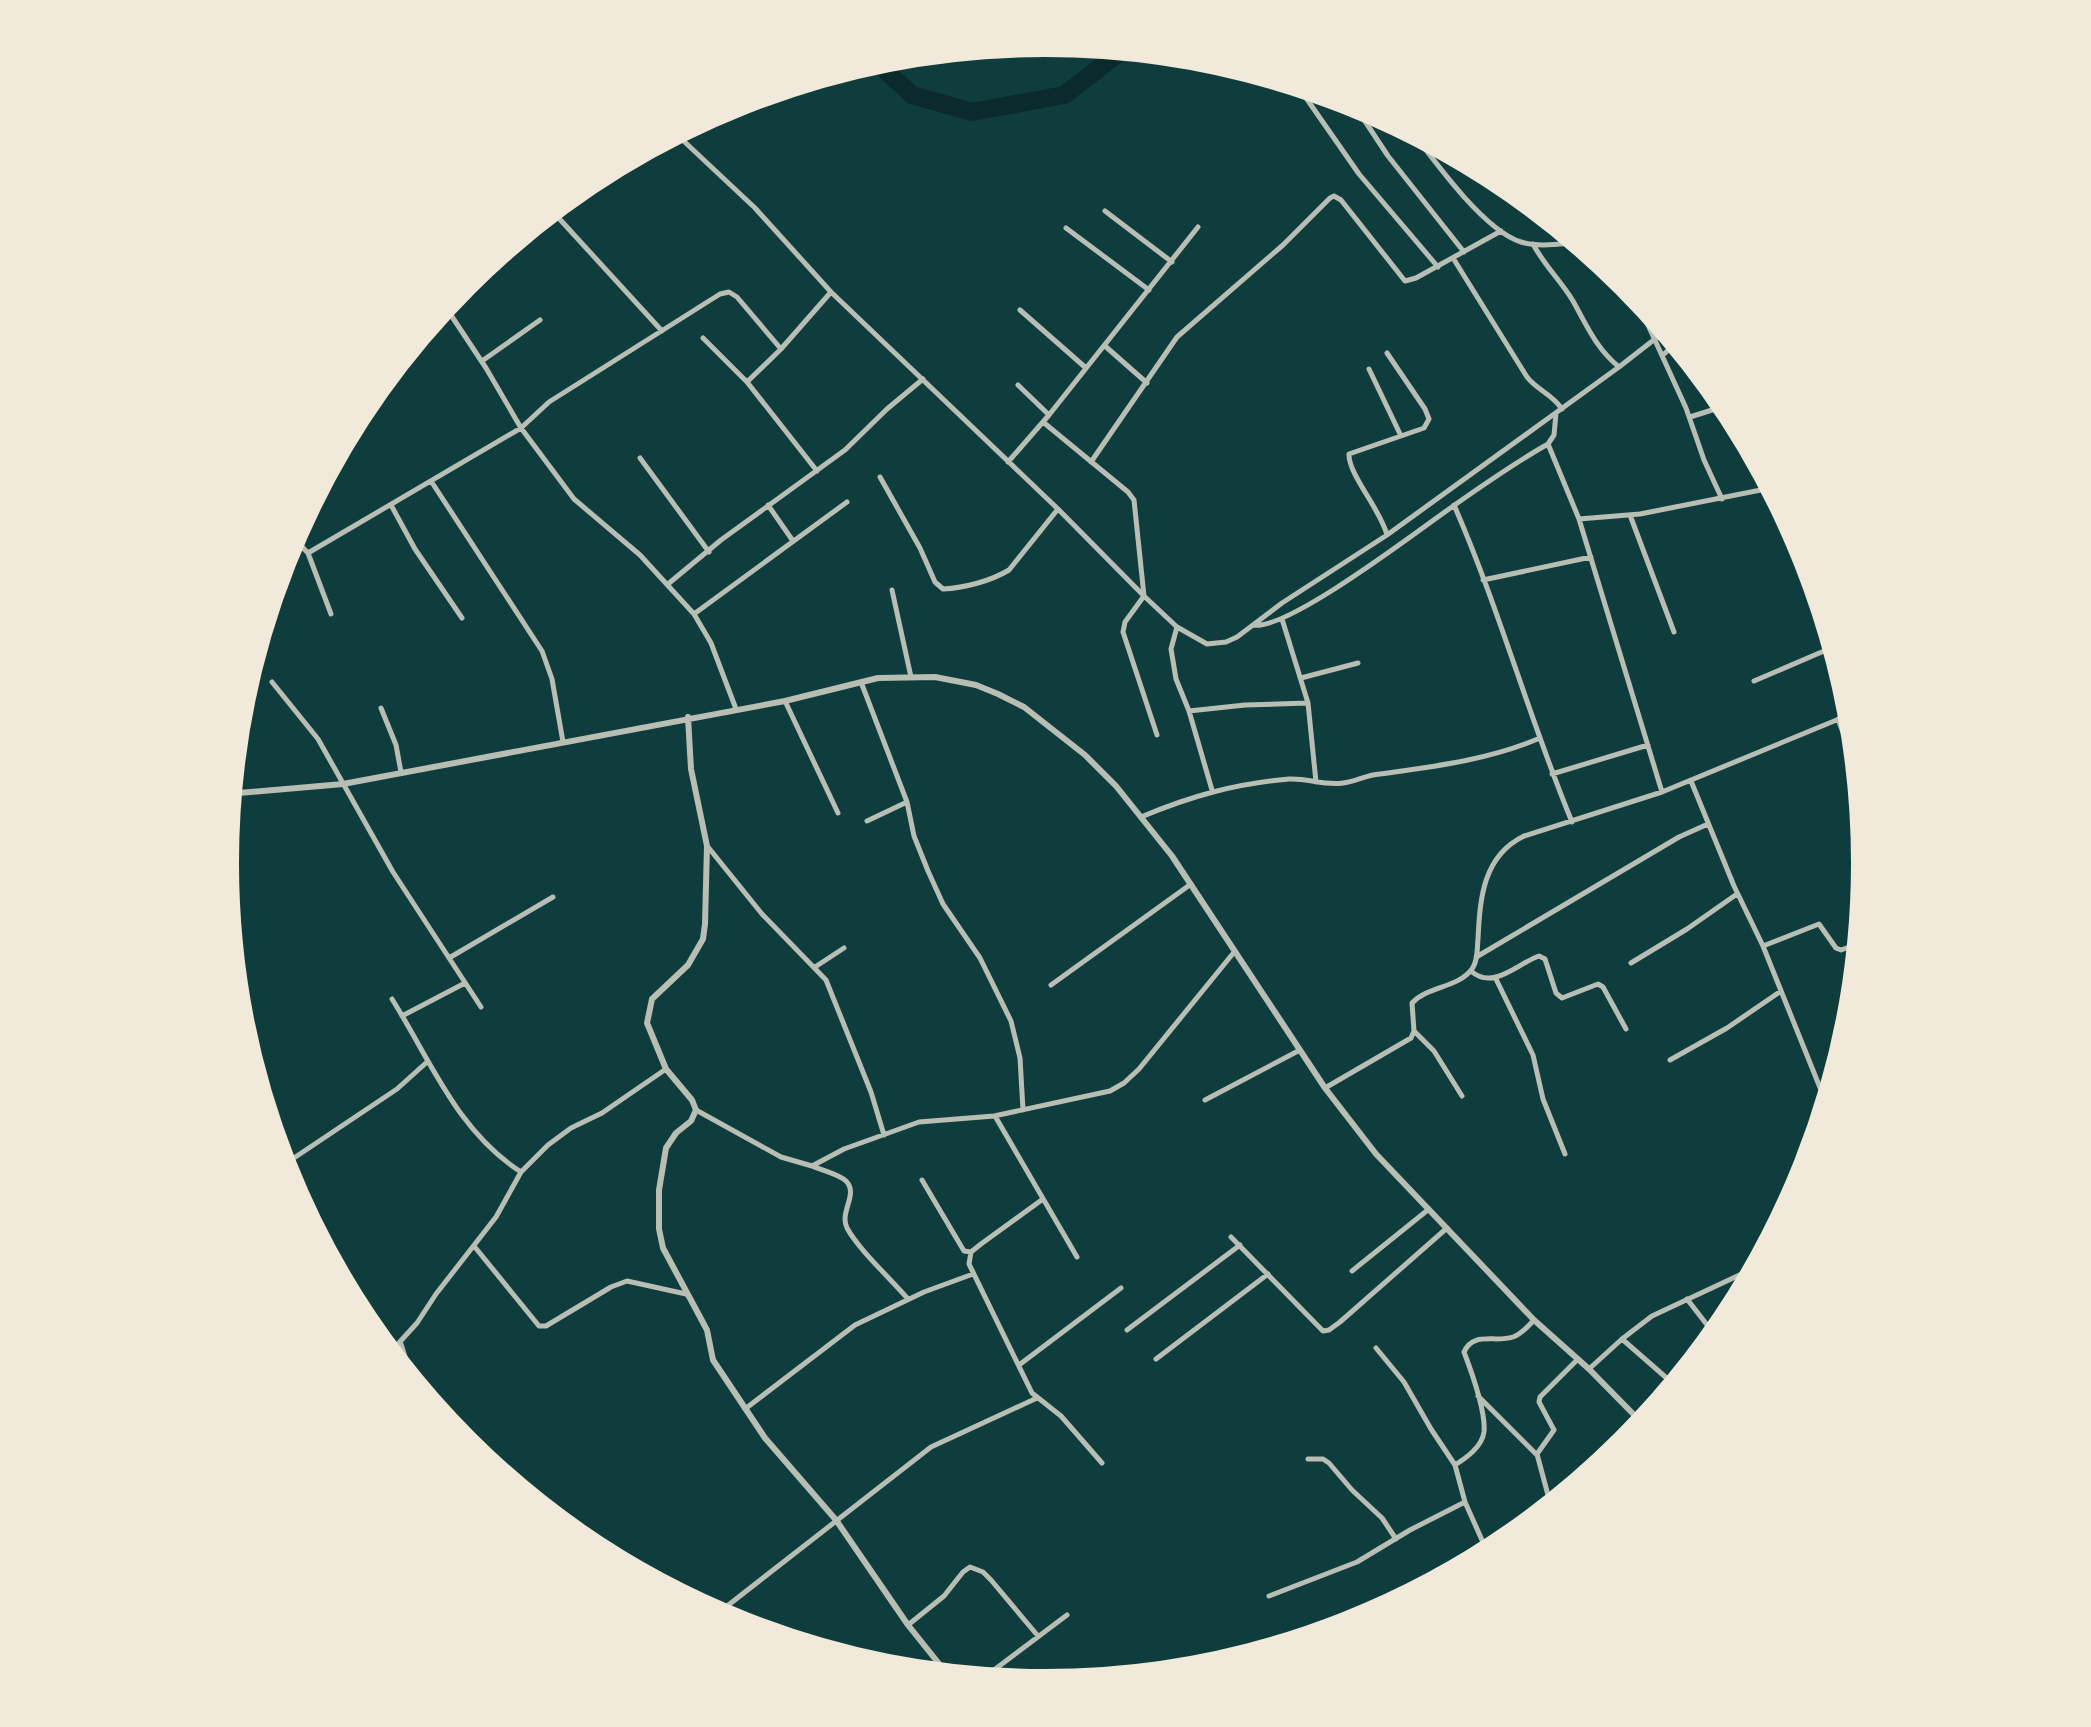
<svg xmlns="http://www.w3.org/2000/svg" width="2091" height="1727" viewBox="0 0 2091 1727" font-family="Signika,sans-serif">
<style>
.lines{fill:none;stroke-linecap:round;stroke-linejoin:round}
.river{stroke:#0a2a2b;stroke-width:18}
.minor{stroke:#b8beb3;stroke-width:5}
.tertiary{stroke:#b8beb3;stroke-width:6}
.rim{fill:none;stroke:#f1e9da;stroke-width:10}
</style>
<rect width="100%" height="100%" fill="#0f3d3e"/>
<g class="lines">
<path class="river" d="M872,58L912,95L972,112L1064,95L1128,46"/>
<path class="minor" d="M1304,95L1359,174L1438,267
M1349,97L1388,156L1464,252
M1408,126C1432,158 1483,230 1521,242C1540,248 1564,243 1584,242
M673,131L755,208L831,292L1058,509L1144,596L1177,627L1207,644L1226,642L1237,637L1282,603L1387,535L1619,367L1669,328
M1105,211L1172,262
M555,214L662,331
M1066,228L1149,290
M1533,244C1544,265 1561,281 1573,301C1587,326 1596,348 1619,367
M1453,258L1527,377C1537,390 1552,394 1562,409
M1626,277L1686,408L1704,460L1722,499
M443,303L486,368L521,428L574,499L640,555L694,614L711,643L736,709
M1020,310L1086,368
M703,338L747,382L817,471
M1105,346L1147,383
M1663,355L1679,340
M482,361L540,320
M1369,369L1401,436
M747,382L781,349L831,292
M1018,385L1049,415
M1690,417L1731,404
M1043,422L1128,492L1134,500L1144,596L1125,622L1123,632L1157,735
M1548,444L1579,519L1662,792
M640,458L709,552
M1008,462L1049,415L1198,227
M1091,462L1177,337L1283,245L1330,198L1334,196L1341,200L1405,281L1416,278L1501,231
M880,477L920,548L935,582L943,589C964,588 991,581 1009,570L1058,509
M431,481L542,651L552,679L563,742
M391,505L415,549L462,618
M768,505L793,541
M1454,505C1499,608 1529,718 1572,822
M1630,515L1674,632
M1579,519L1640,514L1776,487
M290,534L308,553L331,614
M1387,535C1381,510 1348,474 1349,454L1424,428L1429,419L1425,409L1387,353
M308,553L521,428L549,402L720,294L729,292L737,297L781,349
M1483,580L1591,557
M668,584L721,540L845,450L887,409L923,379
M892,590L911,677
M694,614L847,502
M1282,619L1308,703L1316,782
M1253,625C1287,632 1423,527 1456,504C1486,483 1516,462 1548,444L1554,435L1556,413
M1177,627L1171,649L1176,679L1189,711L1212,790
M1301,678L1358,663
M1754,681L1838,645
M272,682L318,739L393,872L481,1007
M861,682L907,802L914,836L928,871L943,904L980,958L1011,1021L1020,1058L1023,1110
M785,701L838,813
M381,708L396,745L401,772
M1189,711L1245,705L1308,703
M1838,719L1864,788
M1552,774L1648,745
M1691,781L1734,886L1763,946L1829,1110
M1141,817C1191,796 1234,784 1289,779C1308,778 1324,786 1343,783C1353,782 1363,777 1373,775C1430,767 1486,761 1540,738
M867,821L907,802
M708,847L762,914L826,980L871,1092L884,1135
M1763,946L1819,924L1836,948L1841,950L1863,942
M1478,956L1679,837L1708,824
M449,958L553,897
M1631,963L1687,929L1737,894
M815,967L844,948
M1471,971C1493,991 1518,963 1539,956L1545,959L1556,993L1562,998L1598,984L1603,987L1626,1029
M1495,977L1533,1055L1543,1099L1565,1154
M1051,985L1191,884
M392,999C431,1061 457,1131 521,1172
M402,1016L465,983
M1414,1031L1434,1051L1462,1096
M1670,1060L1727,1028L1781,991
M1325,1088L1411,1038L1414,1031L1412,1003C1428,986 1458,988 1472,969C1478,961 1477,949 1478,939C1480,898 1483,856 1524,836L1662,792L1856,712
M1205,1100L1300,1050
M696,1110L781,1157L812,1166L844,1149L919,1122L994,1116L1110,1091L1124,1083L1139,1069L1235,951
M264,1116L274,1109
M995,1116L1077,1257
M812,1166C821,1170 839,1174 846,1181C859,1194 839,1212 847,1228C859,1250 891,1279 908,1299
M279,1168L397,1089L427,1062
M922,1180L964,1251L971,1252
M1043,1199L981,1244L971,1252L969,1264L1032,1393L1061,1416L1102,1463
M1231,1237L1323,1331L1329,1330L1340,1322L1447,1228
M474,1246L539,1326H546L611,1287L627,1281L686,1294
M1352,1271L1429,1209
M1687,1299L1718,1339
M1127,1330L1240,1245
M1622,1339L1678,1388
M401,1344L416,1392
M1376,1348L1404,1382L1431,1429L1455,1465L1465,1502L1490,1558
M387,1356L417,1323L436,1294L496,1217L521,1172L548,1145L571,1128L602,1113L666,1069
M1156,1359L1268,1274
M1019,1365L1121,1288
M1589,1369L1622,1339L1652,1316L1763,1264
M1478,1396L1536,1454
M745,1409L855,1325L924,1292L973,1274
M1308,1459H1323L1329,1463L1352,1490L1382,1518L1396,1539
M1455,1465C1466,1458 1482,1447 1484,1432C1486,1411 1472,1373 1464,1352C1473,1331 1495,1343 1513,1337C1522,1334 1528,1326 1534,1320
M1552,1510L1537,1454L1554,1430L1539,1402L1540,1397L1578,1359
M1269,1596L1357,1562L1410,1530L1465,1502
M713,1617L931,1447L1037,1398
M908,1625L944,1596L963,1572L970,1567L983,1572L991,1580L1038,1636
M978,1682L1067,1615"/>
<path class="tertiary" d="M688,717L691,769L707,846L705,924L703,939L688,965L652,999L647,1023L666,1069L692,1100L696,1110L691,1121L676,1133L666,1148L659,1190V1229L663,1248L707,1330L713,1360L765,1438L836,1520L908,1625L952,1680
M227,794L343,784L785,701L878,678L935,677L976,685L998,694L1024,707L1085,755L1116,786L1172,856L1325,1088L1376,1154L1534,1320L1589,1369L1646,1427"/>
</g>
<path d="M0 0H2091V1727H0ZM234 863a811 811 0 1 1 1622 0a811 811 0 1 1-1622 0Z" fill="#f1e9da" fill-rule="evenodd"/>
<path class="rim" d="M234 863a811 811 0 1 1 1622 0a811 811 0 1 1-1622 0Z"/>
</svg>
